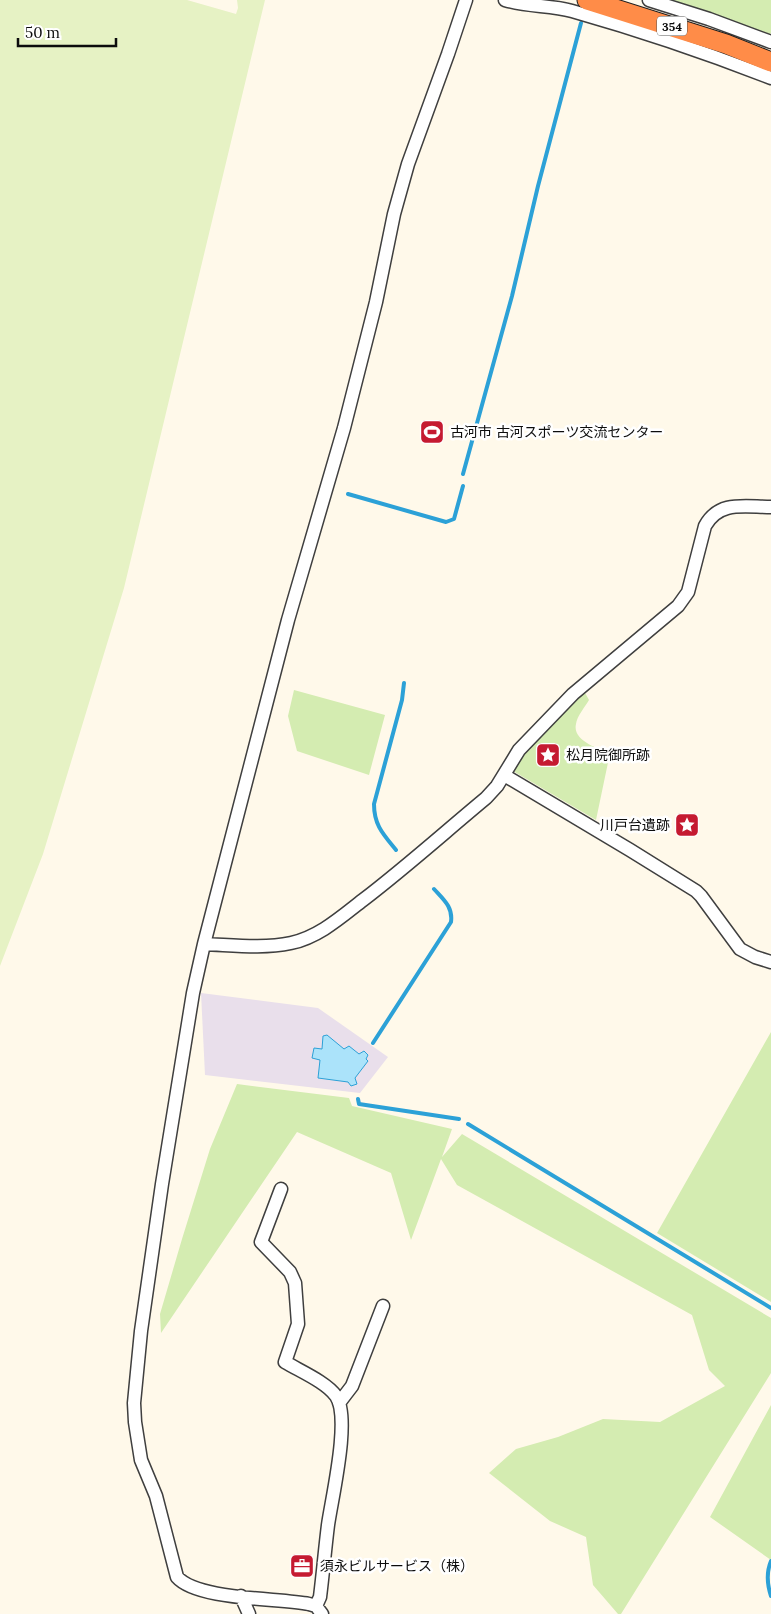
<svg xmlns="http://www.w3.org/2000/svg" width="771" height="1614" viewBox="0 0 771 1614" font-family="Lora,'Noto Sans JP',serif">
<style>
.industrial{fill:#e9dfeb}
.green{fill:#d4ecb1}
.pitch{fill:#e6f2c4}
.water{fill:#abe3fa;stroke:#2ca1d7}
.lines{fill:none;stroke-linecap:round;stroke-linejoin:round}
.stream{stroke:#2ca1d7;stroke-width:4}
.minor-casing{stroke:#3f3f3f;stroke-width:15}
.highway-casing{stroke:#1d1d1d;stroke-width:21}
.minor{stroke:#fff;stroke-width:12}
.highway{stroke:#ff8c48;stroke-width:19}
.labels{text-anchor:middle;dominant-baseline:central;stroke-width:5;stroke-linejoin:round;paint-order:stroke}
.shield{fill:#fff;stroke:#555;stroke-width:1}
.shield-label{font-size:12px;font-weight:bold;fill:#0c0c0c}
.poi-label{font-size:14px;fill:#0c0c0c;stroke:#fff;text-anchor:start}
</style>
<rect width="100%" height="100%" fill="#fff9ea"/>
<path class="industrial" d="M201,993L318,1008L388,1057L360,1093L205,1075Z"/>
<path class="green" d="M669,0H771V33L770,34Z
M294,690L385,715L369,775L297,751L288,716Z
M584,691L589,700C585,707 577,716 576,724C572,741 599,749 610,753L596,820L513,771L516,761Z
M771,1032V1302L657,1233Z
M237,1084L349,1098L352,1106L452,1129L442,1157L462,1134L771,1318V1373L621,1614H618L593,1585L586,1537L550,1521L489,1473L516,1449L558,1437L603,1419L660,1422L725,1386L709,1370L692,1315L457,1185L441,1159L411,1240L391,1173L297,1132L161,1333L160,1314L182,1239L210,1149Z
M771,1405V1560L710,1517Z"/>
<path class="pitch" d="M0,0H187L236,14L238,8L237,0H265L124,588L43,854L0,966Z"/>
<path class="water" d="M327,1035L344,1049L349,1046L359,1054L364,1051L368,1055L366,1059L368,1061L355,1078L357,1084L351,1086L348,1082L318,1078L320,1060L312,1058L314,1048L322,1049L323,1036Z"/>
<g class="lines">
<path class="stream" d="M463,474L512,296L538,186L581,23
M348,494L446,522L454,519L463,486
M396,850C383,834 374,825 374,804L402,700L404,683
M373,1043L451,922C453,907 444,900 434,889
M358,1099L359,1104L459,1119
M468,1124L771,1308
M771,1561C766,1573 767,1584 771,1596"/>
<defs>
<path id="minor" d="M505,0C527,7 550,5 572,11C639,30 707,53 771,78
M649,0L709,19L771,42
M504,775L630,850L696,891L701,896L740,949L755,957L771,962
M204,944C232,945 263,949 291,943C319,937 341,917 363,900C405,868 445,832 486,798L497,786L519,750L573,694L678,606L688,592L705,526C719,500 745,507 771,507
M281,1189L261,1242L290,1272L295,1283L298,1324L285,1362C300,1371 326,1382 336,1396C351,1418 332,1497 328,1525C325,1549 323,1573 320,1597L316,1606
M339,1403L352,1386L383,1306
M241,1596L249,1614
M322,1614L316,1606L309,1604C278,1598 197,1600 177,1577L156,1496L141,1460L135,1422L134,1403L141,1331L162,1184L193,993L204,944L288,620L344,428L376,302L394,214L408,164L448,54L466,0"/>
<path id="highway" d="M587,0L726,44L771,62"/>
</defs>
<use href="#minor" class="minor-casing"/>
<use href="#highway" class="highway-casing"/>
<use href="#minor" class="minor"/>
<use href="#highway" class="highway"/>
</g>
<defs>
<symbol id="stadium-square" viewBox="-11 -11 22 22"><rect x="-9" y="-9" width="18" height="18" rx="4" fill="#c51a31" stroke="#fff"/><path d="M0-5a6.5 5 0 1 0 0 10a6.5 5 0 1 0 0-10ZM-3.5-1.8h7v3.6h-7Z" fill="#fff"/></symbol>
<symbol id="sight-square" viewBox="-11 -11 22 22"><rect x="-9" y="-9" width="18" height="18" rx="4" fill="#c51a31" stroke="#fff"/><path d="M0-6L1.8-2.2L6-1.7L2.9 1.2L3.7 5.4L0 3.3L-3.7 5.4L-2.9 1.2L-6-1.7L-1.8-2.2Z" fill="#fff"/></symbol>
<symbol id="office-square" viewBox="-11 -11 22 22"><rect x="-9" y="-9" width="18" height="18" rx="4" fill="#c51a31" stroke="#fff"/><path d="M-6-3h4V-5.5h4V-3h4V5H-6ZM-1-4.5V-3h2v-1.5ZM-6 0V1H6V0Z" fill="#fff"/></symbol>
</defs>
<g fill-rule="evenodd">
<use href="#stadium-square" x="418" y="418" width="28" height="28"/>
<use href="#sight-square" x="534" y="741" width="28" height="28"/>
<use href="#sight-square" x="673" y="811" width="28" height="28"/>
<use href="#office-square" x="288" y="1552" width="28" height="28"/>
</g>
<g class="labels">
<rect class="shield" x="657" y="16.5" width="30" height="19" rx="4"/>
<g class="shield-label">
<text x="672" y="26">354</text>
</g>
<g class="poi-label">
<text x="450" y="432">古河市 古河スポーツ交流センター</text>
<text x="566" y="755">松月院御所跡</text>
<text x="670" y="825" text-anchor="end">川戸台遺跡</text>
<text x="320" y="1566">須永ビルサービス（株）</text>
</g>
</g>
<path d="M18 38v8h98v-8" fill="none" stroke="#0c0c0c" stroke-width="2.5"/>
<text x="25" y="38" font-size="15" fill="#0c0c0c" stroke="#ffffff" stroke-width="4" paint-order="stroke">50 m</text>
</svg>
